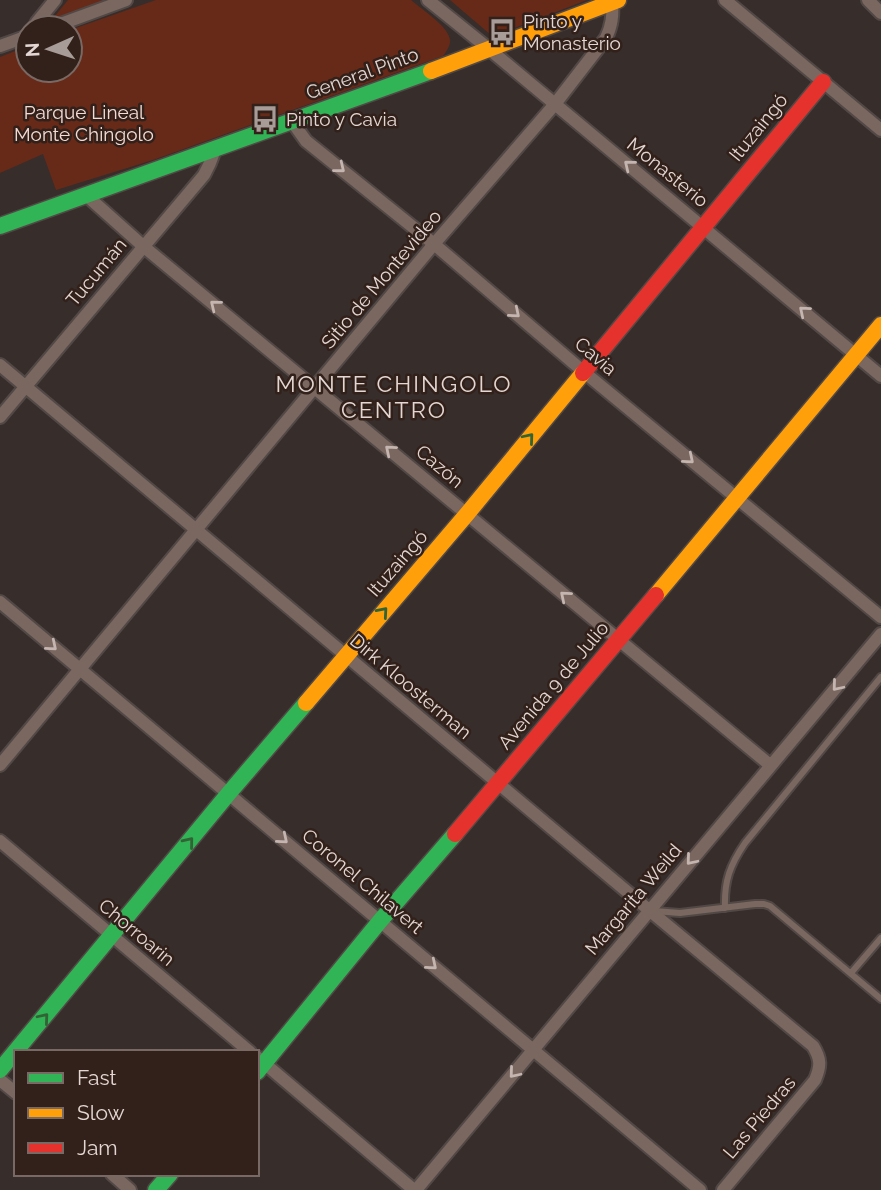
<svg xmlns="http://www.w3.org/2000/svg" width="881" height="1190" viewBox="0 0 881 1190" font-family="Raleway,sans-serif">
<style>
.park{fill:#672a18}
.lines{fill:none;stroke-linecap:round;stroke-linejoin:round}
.lane-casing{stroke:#524946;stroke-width:10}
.street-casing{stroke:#524946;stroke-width:16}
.fast-casing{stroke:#524946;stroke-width:19}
.slow-casing{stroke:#524946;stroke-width:19}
.jam-casing{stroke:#524946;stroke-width:19}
.lane{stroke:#7a6760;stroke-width:6}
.street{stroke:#7a6760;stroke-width:12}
.fast{stroke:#30b455;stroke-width:16}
.slow{stroke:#ff9f0a;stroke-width:16}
.jam{stroke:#e5322d;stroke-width:16}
.oneway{stroke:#c4b5b0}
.oneway2{stroke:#316335}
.labels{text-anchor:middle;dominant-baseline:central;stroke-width:5;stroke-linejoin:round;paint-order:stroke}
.poi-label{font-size:19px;fill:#e4d7d3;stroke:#32201a;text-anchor:start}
.street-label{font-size:19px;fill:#e4d7d3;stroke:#32201a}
.park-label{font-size:19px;fill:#f4dad2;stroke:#32201a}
.quarter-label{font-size:23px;letter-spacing:2px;fill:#e4d7d3;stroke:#32201a}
</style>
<rect width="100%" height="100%" fill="#372d2a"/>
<path class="park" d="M68,0H104L51,21Z
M156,0H411C421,9 450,27 450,41C450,47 446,52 443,56L153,160L56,190L43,154L0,173V57L28,46V70H70V30Z
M450,0H587L504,32L491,35Z"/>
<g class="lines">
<defs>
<path id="lane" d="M725,908C724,881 730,865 745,843L881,677
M654,911L680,913L755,904H764L770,906L881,999
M851,973L881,938"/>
<path id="street" d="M428,0L489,49L881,376
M725,0L881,130
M868,0L881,13
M34,28L37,22L55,0
M50,28L126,0
M0,46L28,36
M291,120L306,141L434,244L584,372L881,617
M86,195L143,246L770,765
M0,365L649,910L813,1046C821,1059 821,1066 815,1080L723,1190
M0,417L204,175L210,163L216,147
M0,602L700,1190
M0,765L434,244L555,104L606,38C612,25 613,16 612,2
M0,841L250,1052
M257,1057L414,1190
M0,1080L16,1093
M112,1174L130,1190
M416,1190L881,634"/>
<path id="fast" d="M0,226L431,71
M0,1070L229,793L306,703
M257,1072L380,921L455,834
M156,1190L170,1174"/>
<path id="slow" d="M431,71L618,0
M656,595L881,325
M306,703L467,514L583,373"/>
<path id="jam" d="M583,373L823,82
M455,834L656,595"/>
</defs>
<use href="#lane" class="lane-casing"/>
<use href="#street" class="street-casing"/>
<use href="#fast" class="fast-casing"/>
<use href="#slow" class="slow-casing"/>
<use href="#jam" class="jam-casing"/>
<use href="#lane" class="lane"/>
<use href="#street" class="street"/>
<use href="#fast" class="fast"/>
<use href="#slow" class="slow"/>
<use href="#jam" class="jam"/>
</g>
<defs><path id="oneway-chevron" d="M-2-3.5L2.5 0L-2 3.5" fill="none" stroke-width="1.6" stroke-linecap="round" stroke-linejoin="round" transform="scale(1.75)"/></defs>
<g class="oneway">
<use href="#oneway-chevron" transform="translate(629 165) rotate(-141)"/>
<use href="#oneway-chevron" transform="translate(340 168) rotate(39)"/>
<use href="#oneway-chevron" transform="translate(215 305) rotate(-141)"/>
<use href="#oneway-chevron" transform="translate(804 311) rotate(-140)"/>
<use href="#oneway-chevron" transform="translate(515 313) rotate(40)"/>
<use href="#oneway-chevron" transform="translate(390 450) rotate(-140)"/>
<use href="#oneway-chevron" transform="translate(689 459) rotate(40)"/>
<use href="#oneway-chevron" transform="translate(565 596) rotate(-140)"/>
<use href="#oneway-chevron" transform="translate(52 646) rotate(40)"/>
<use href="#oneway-chevron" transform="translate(837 686) rotate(130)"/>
<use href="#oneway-chevron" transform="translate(283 839) rotate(40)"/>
<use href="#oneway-chevron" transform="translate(691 860) rotate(130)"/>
<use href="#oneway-chevron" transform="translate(432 965) rotate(40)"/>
<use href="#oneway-chevron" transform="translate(514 1073) rotate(130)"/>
</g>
<g class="oneway2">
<use href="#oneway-chevron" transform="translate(529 438) rotate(-50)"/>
<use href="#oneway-chevron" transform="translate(383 612) rotate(-49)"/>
<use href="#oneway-chevron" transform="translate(189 842) rotate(-51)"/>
<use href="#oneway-chevron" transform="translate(44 1018) rotate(-50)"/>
</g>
<defs>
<symbol id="bus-bare" viewBox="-9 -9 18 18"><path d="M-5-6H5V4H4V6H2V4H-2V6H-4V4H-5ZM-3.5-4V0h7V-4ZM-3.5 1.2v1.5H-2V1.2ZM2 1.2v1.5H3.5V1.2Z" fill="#a79c98" stroke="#32201a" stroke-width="2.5" paint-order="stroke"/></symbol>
</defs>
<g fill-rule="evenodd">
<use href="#bus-bare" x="483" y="13" width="38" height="38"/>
<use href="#bus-bare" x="246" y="100" width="38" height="38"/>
</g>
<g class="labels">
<g class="poi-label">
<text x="523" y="21">Pinto y<tspan x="523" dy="22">Monasterio</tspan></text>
<text x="286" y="119">Pinto y Cavia</text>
</g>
<g class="street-label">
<text transform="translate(362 73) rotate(-20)">General Pinto</text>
<text transform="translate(758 127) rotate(-51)">Ituzaingó</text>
<text transform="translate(668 172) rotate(39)">Monasterio</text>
<text transform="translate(96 272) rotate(-50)">Tucumán</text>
<text transform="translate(381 279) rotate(-50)">Sitio de Montevideo</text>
<text transform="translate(596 356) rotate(40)">Cavia</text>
<text transform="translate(440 466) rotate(40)">Cazón</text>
<text transform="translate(397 563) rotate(-49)">Ituzaingó</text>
<text transform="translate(553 685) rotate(-50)">Avenida 9 de Julio</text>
<text transform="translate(411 686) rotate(40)">Dirk Kloosterman</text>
<text transform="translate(363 881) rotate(40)">Coronel Chilavert</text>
<text transform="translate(633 899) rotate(-50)">Margarita Weild</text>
<text transform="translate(137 932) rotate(40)">Chorroarin</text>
<text transform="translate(759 1117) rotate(-50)">Las Piedras</text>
</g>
<g class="park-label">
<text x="84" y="112">Parque Lineal<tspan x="84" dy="22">Monte Chingolo</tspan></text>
</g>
<g class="quarter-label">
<text x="394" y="383">MONTE CHINGOLO<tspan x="394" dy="26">CENTRO</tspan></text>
</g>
</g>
<rect x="14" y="1050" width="245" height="126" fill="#32201a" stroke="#796964" stroke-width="2"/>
<rect x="28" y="1073" width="35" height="10" fill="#30b455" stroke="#796964" stroke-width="2"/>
<text x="77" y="1085" font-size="21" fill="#e4d7d3">Fast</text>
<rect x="28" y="1108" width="35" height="10" fill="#ff9f0a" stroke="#796964" stroke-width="2"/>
<text x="77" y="1120" font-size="21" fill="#e4d7d3">Slow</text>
<rect x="28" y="1143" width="35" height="10" fill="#e5322d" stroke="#796964" stroke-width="2"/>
<text x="77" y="1155" font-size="21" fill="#e4d7d3">Jam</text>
<g transform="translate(49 49) rotate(267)"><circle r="33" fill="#32201a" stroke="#796964" stroke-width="2"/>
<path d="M0-5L12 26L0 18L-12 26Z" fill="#a79c98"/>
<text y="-10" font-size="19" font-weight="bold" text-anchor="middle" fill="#e4d7d3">N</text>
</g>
</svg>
